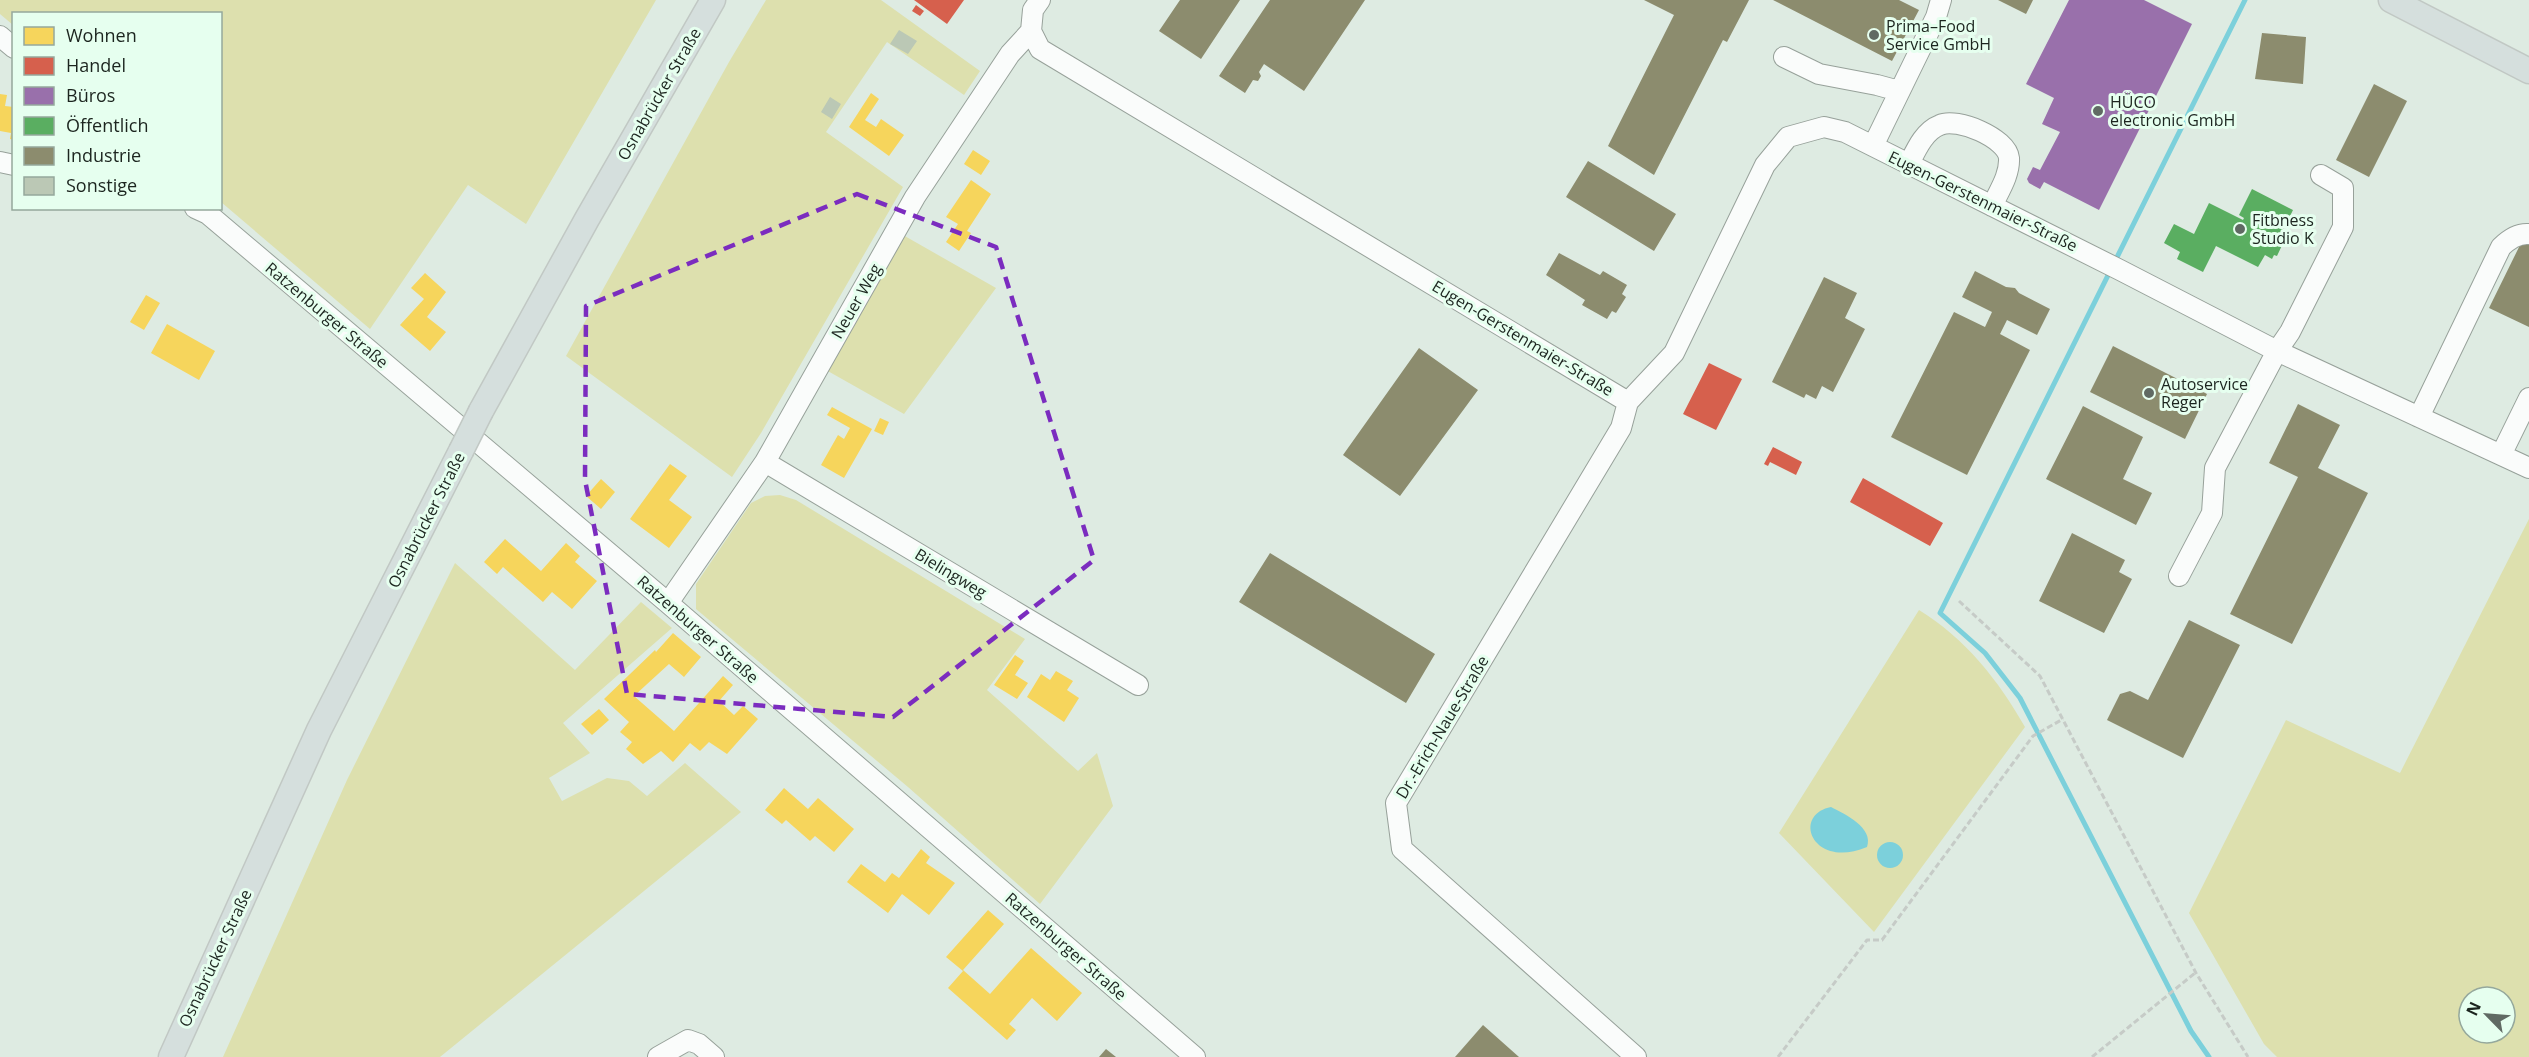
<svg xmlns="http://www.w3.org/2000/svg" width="2529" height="1057" viewBox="0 0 2529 1057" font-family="'Open Sans',sans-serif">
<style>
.green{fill:#dde0ae;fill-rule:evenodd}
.water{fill:#7cd0db}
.homes{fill:#f6d55c}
.shops{fill:#d6604d}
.offices{fill:#9970ab}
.public{fill:#5aae61}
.industry{fill:#8c8c6e}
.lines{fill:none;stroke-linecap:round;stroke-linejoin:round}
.stream{stroke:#7cd0db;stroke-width:5}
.building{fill:#bbc8b5}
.minor-casing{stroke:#97a19a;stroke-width:22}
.major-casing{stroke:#c1c8c4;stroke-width:27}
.path{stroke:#c6cbc7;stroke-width:3;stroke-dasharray:6 3;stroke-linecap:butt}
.minor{stroke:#fafcfb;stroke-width:20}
.major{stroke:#d5dfdd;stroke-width:24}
.major-bridge-casing{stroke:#c1c8c4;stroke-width:27;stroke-linecap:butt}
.major-bridge{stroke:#d5dfdd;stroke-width:24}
.marked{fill:none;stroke:#7b2cbf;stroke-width:4.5;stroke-dasharray:12 8;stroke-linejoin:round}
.poi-dot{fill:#606a63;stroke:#e6ffef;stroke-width:2}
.labels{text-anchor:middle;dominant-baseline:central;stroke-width:6;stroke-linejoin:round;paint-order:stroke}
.poi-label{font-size:16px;fill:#1c251f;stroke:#e6ffef;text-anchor:start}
.street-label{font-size:16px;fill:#1c251f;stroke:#e6ffef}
</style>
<rect width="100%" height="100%" fill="#deebe2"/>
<path class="green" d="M0,0H656L526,224L468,185L370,329L221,202L220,14H14L13,25L0,14Z
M766,0H881L980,71L964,95L887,42L826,132L903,187L761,433L732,477L566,356L729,62Z
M903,235L996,288L904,414L826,370Z
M780,495L796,500L1025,639L987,690L1078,771L1097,753L1113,806L1040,904L908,787L696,609V584L751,503L765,496Z
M2529,519V1057H2277L2264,1044L2189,913L2286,720L2400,773ZM2469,997H2505V1033H2469Z
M455,563L575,670L641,602L672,628L563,723L590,753L549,778L562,801L607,778L629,781L647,796L685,763L741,812L440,1057H223L347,780Z
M1919,610C1965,638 1999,681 2025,727L1874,932L1779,833Z"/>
<path class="water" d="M1831,807C1845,814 1874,828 1867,847C1813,870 1791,815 1831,807Z
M1877 855a13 13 0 1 1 26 0a13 13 0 1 1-26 0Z"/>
<path class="homes" d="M871,93L879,99L865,120L876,127L881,119L904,135L889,156L849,127Z
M0,94L7,95L5,106L14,107V140L10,139L11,133L0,131Z
M973,150L990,161L981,175L964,164Z
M971,180L991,194L967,231L971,233L959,251L946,242L958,224L946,217Z
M425,273L446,292L427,317L446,332L430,351L400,325L424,299L411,288Z
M146,295L160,303L144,330L130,322Z
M167,324L215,351L199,380L151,353Z
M832,407L872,429L844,478L821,465L838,435L844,439L850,428L827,415Z
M880,418L889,422L883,435L874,431Z
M670,464L687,476L669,500L692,517L669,548L630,519Z
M601,479L615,492L601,509L586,496Z
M505,539L541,571L566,543L580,556L575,562L597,581L572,609L552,592L543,602L503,567L497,574L484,562Z
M673,633L701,657L684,677L669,664L634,696L674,731L723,676L733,685L719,701L734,715L743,706L758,719L727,754L709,742L700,751L690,743L673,762L661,751L643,764L626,749L632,742L620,732L629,722L604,699L655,650L656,652Z
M1015,655L1024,661L1015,675L1028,683L1017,699L994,685Z
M1056,671L1073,681L1067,690L1079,698L1064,722L1027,697L1041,674L1050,680Z
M599,709L609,720L592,735L581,724Z
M784,788L808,809L818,798L854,829L834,852L815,836L810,841L786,820L782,824L765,810Z
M921,849L930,857L926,863L955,883L929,915L902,894L888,913L847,882L861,864L885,882L892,873L899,878Z
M988,910L1004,924L963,970L990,994L1031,948L1082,993L1057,1021L1032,998L1009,1024L1016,1030L1007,1040L948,988L963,971L946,957Z"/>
<path class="shops" d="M914,0H964L947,24Z
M916,5L924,11L920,16L912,11Z
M1709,363L1742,379L1716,430L1683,414Z
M1773,447L1802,462L1796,475L1770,462L1768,466L1764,464Z
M1863,478L1943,523L1930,546L1850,502Z"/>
<path class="offices" d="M2069,0H2144L2192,24L2099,210L2044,182L2040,189L2029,183L2027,179L2033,167L2040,170L2060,132L2042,124L2054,98L2026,84Z"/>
<path class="public" d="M2252,189L2293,210L2280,236L2275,233L2274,236L2284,241L2277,256L2274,255L2272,259L2265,255L2258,267L2216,246L2203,272L2177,259L2180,252L2164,243L2174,224L2194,234L2209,203L2243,220L2244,218L2239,215Z"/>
<path class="industry" d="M1180,0H1240L1201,59L1159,31Z
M1270,0H1365L1304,91L1264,64L1259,72L1261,76L1258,81L1253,80L1245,93L1219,76Z
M1644,0H1749L1727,42L1723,40L1654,175L1608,146L1674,15Z
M1773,0H1899L1919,10L1892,61Z
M1998,0H2033L2026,14Z
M2262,33L2306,37L2303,84L2255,79Z
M2374,84L2407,101L2369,177L2336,160Z
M1588,161L1676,214L1654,251L1566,197Z
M2522,241L2529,245V327L2489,308Z
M1559,253L1600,275L1603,271L1627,285L1622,294L1626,297L1616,313L1612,311L1607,319L1582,305L1585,300L1546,275Z
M1975,271L2006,287L2015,288L2019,293L2050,309L2037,335L2007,320L2000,334L2030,350L1967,475L1891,437L1954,312L1985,327L1992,312L1962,297Z
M1824,277L1857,293L1845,318L1865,329L1833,392L1822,386L1816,399L1806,394L1804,398L1772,382Z
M2113,346L2207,394L2185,439L2090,392Z
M1419,348L1478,390L1400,496L1343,455Z
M2298,404L2340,425L2318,468L2368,493L2292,644L2230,614L2298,477L2269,463Z
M2083,406L2143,437L2123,479L2152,493L2136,525L2046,479Z
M2072,533L2125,560L2119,572L2132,579L2104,633L2039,601Z
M1270,553L1435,654L1406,703L1239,602Z
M2189,620L2240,645L2183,758L2107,720L2120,694L2130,691L2148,700Z
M1483,1025L1519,1057H1455Z
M1106,1049L1116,1057H1099Z"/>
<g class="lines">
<path class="stream" d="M2209,1057L2191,1031L2020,698L1985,653L1940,613L2245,0"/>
</g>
<path class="building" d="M899,30L917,41L908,54L890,44Z
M830,97L841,104L832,119L821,112Z"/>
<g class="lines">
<defs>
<path id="minor" d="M1031,31L1040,49L1628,402
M0,36L14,48
M1784,57L1819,74L1877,85L1899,91
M1873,146L1936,17L1941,0
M0,162L14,165
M1909,164C1916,150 1924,131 1940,125C1957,117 2007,138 2009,158C2010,175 1999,191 1992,206
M195,208L208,214L668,603L1195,1057
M1628,402L1674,353L1765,165L1788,137L1824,127L1845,132L2120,270L2277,351L2529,468
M1628,402L1621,428L1396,803L1402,849L1636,1057
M2419,417L2501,247C2509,239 2518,233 2529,234
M2501,455L2529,398
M765,462L1138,685
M2179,576L2212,513L2215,468L2277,351L2290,332L2343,227V188L2321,175
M668,603L765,462L915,197L1010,54L1031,31L1033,10L1040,0
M658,1057L688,1040L699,1044L714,1057"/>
<path id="major" d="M2391,0L2529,71
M481,411L587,219L713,0
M171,1057L319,730L461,451"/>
</defs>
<use href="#minor" class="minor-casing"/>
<use href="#major" class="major-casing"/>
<path class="path" d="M1959,601L2040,676L2196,973L2248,1057
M1778,1057L1867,940H1882L2033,736L2063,719
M2092,1057L2195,973"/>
<use href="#minor" class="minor"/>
<use href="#major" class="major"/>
<defs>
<path id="major-bridge" d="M461,451L481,411"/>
</defs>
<use href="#major-bridge" class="major-bridge-casing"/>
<use href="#major-bridge" class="major-bridge"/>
</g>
<path class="marked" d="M857,194L996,247L1094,560L893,717L627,694L585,480L586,306Z"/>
<g class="poi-dot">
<circle cx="1874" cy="35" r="6"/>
<circle cx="2098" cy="111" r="6"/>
<circle cx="2240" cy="229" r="6"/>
<circle cx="2149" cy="393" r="6"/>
</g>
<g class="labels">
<g class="poi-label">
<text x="1886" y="26">Prima–Food<tspan x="1886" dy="18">Service GmbH</tspan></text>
<text x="2110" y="102">HÜCO<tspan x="2110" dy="18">electronic GmbH</tspan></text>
<text x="2252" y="220">Fitbness<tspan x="2252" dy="18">Studio K</tspan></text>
<text x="2161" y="384">Autoservice<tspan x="2161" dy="18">Reger</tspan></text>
</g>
<g class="street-label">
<text transform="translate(659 94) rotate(-60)">Osnabrücker Straße</text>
<text transform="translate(1983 201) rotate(26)">Eugen-Gerstenmaier-Straße</text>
<text transform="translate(856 301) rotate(-60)">Neuer Weg</text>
<text transform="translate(327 315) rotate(40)">Ratzenburger Straße</text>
<text transform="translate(1523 338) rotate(31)">Eugen-Gerstenmaier-Straße</text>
<text transform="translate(426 520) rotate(-63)">Osnabrücker Straße</text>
<text transform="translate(951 573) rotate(31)">Bielingweg</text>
<text transform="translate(698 629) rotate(41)">Ratzenburger Straße</text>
<text transform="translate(1442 727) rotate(-59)">Dr.-Erich-Naue-Straße</text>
<text transform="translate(1066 946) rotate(41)">Ratzenburger Straße</text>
<text transform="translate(215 958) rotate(-65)">Osnabrücker Straße</text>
</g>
</g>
<rect x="12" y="12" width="210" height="198" fill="#e6ffef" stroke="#95a89c" stroke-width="1.5"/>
<rect x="24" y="27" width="30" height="18" fill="#f6d55c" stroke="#95a89c" stroke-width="1.5"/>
<text x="66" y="42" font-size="18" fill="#1c251f">Wohnen</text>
<rect x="24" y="57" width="30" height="18" fill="#d6604d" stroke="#95a89c" stroke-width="1.5"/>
<text x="66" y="72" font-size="18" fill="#1c251f">Handel</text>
<rect x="24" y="87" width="30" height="18" fill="#9970ab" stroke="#95a89c" stroke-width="1.5"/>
<text x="66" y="102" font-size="18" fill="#1c251f">Büros</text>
<rect x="24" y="117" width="30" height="18" fill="#5aae61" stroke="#95a89c" stroke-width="1.5"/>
<text x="66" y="132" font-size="18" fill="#1c251f">Öffentlich</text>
<rect x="24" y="147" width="30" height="18" fill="#8c8c6e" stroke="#95a89c" stroke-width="1.5"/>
<text x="66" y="162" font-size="18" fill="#1c251f">Industrie</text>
<rect x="24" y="177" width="30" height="18" fill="#bbc8b5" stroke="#95a89c" stroke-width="1.5"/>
<text x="66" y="192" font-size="18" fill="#1c251f">Sonstige</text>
<g transform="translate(2487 1015) rotate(295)"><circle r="28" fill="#e6ffef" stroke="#95a89c" stroke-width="1.5"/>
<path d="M0-4.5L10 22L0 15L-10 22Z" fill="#606a63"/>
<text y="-9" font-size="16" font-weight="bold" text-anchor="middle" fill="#1c251f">N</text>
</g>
</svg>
